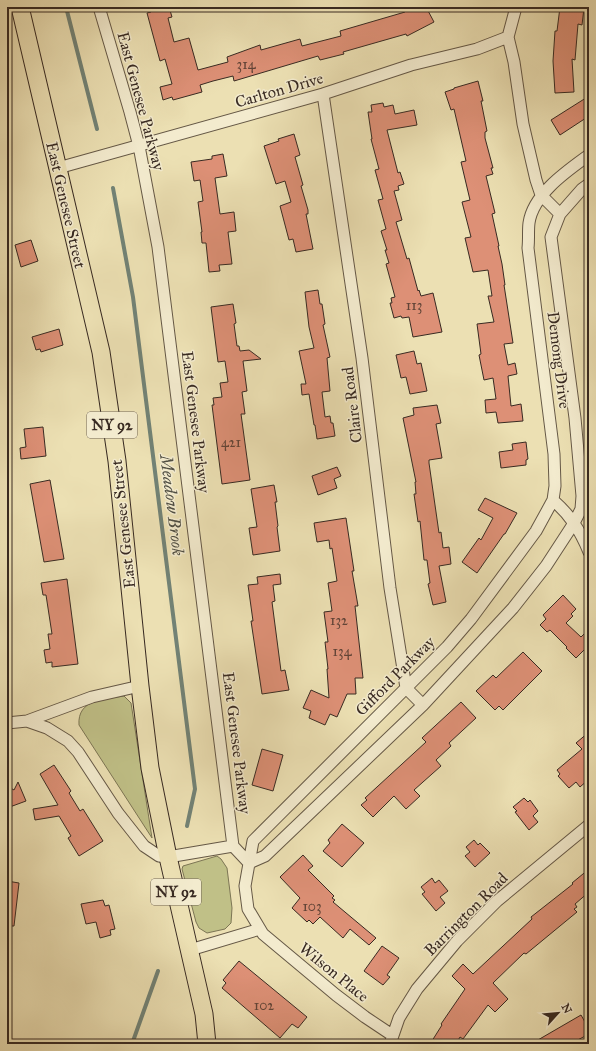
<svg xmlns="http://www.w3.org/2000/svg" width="596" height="1051" viewBox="0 0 596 1051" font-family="'IM FELL Great Primer',serif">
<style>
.green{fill:#c0c087;stroke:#7c7554}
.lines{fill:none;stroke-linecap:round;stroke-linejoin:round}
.stream{stroke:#728275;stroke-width:4}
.building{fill:#dd9076;stroke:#382a22}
.minor-casing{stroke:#655846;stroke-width:13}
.primary-casing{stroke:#382a22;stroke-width:19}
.minor{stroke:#f3ebce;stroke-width:11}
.primary{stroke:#ece0b3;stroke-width:17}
.labels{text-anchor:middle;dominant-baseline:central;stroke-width:3;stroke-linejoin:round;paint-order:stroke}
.number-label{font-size:14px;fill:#614437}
.shield{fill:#f3ebce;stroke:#706456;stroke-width:1}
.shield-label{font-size:15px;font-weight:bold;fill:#382a22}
.street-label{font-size:16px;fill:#382a22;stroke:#f3ebce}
.water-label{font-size:17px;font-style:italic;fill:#504f44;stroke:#f3ebce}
</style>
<rect width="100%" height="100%" fill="#ece0b3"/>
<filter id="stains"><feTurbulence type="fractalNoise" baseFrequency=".005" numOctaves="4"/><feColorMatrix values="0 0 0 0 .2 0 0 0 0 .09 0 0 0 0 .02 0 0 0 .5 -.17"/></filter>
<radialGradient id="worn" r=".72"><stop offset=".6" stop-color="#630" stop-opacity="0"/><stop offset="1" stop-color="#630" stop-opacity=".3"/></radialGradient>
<path class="green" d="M124,696L131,703L152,838L79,725C77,699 105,699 124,696Z
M217,856L221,859L227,868L232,908L231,923L225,929L207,933L199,928L196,922L182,869L183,866Z"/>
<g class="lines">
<path class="stream" d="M66,7L97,129
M113,188L133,297L195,789L187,826
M132,1044L158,971"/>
</g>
<path class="building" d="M150,7H169L172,17L168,18L174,42L189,38L198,70L228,62L227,57L260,45L261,50L300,39L302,46L341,36L340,31L405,12L402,7H426L434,22L407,36L406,34L343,52L344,54L320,60L318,56L234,81L233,76L213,81L200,85L202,92L173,100L172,97L163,100L160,87L172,84L165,59L160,61L147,13L151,12Z
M560,7L584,8L582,25L578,24L575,60L572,59L574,92L555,93L553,61L555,31H557Z
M478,81L483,101H481L487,131L485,132V138L493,168H491L493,174L486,176L495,213L492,214L499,246H498L502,264L505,285H504L513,343L504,344L508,365L515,363L517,374L508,376L511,406L521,404L523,421L498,423L496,412L486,413L485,400L496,399L493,378L484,380L479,355L481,354L477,324L494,322L488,296H492L488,270L473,272L465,238L471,237L462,202L470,200L461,162L466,161L454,109L451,110L445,92L454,89V88Z
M589,96V116L560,135L551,120Z
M383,103L384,107L393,105L395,114L414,110L417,125L387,130L398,173L400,172L404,184L398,186L399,190L394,191L402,220L396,222L407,259L409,258L418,291L419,290L421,296L433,293L442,332L413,337L409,317L402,318L401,316L394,318L390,303H392L391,298L395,297L386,264L389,263L385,250H387L381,231L386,229L378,200L383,199L375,170L379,169L371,139H372L368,112H372L371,105Z
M294,134L300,155L295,157L303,185L301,186L308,210V214H306L313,249L296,252L293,239L289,240L280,206L291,202L285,181L276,184L264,146L279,141L278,139Z
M223,154L227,176L215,178L220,214L234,212L236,231L228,232L232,264L219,265L220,271L209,272L206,243H202L201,232H202L198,202L203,201L200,180L194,181L191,162L212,159V156Z
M31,240L38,261L21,267L15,245Z
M318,290L320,304H322L325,324L323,325L330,357L327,358L330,391L322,392L325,417L330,416L331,423H333L335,436L317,439L315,425H314L309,394L302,395L301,384H306L299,351L314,348L309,327L305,292Z
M233,304L236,323L234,324L237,346H239L240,351L249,350L261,359L243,361L247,391L242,392L245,414H241L250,480L222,484L212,405H214L213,398L222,397L220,383L228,382L225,361L218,362L211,307Z
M59,329L63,345L41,352L40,349L36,350L32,337Z
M414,351L417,364L421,363L427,391L410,394L406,377L401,378L396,355Z
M437,405L441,423L436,424L442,458L429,460V463L439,533L441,532L443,548L449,547L451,564L439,566L446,602L433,605L428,584L430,583L427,560H424L420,521L418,522L414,494H416L415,482H416L403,418L414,415L413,408Z
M43,427L46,456L21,459L20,448L26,447L24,429Z
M526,442L528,459L526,460V465L501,468L499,452L513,450L512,444Z
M337,467L341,476L334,479L337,488L318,495L312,476Z
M50,480L64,559L44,562L30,484Z
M274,485L277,502H275L278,526L277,527L280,551L253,555L249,528L257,527L251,489Z
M485,498L517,513L505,534H504L477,573L462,562L479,538L481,540L493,518L478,510Z
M346,518L354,571H352L358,606H355L363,678H355L356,694H347L337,717L330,714L325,725L309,718L311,711L303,708L311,690L329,698L327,669H328L325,642H328L324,612L332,611L328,583L337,581L332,548L330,549L329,540L317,542L314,523Z
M280,574L281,584L273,585L275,601L272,602L281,671L285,670L289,690L262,694L251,621H253L248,585L258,584L257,577Z
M67,579L78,664L52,667V662L46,663L44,650L50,649L48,634H52L46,595H43L41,583Z
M563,595L576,609L571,614L573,616L566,623L581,637L584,634L589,639V645L576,658L566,648L567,647L550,630L547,632L540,625L546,619L543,615Z
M523,652L542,671L503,710L499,706L495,710L476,691L493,675L496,678Z
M461,702L476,718L449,743L451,746L436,760L441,766L414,790L420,796L406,809L394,796L373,817L361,805L367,800L365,798L426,742L422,738Z
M589,732V779L580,787L576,782L569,788L558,776L560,774L557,770L582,749L576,743Z
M262,749L283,755L273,791L252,785Z
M54,765L71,791L69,793L80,811L83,809L103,841L79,856L68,838L71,836L59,816L35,820L33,809L58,805L40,774Z
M18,782L26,801L7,808V786L14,790Z
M524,798L528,802L530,800L538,811L533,816L538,822L529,830L515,812L517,811L513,807Z
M342,824L364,843L342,867L323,851L330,843L328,840Z
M474,840L478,845L480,843L490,853L475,867L465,856L470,852L466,847Z
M303,855L313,866L308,870L334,896L332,898L335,900L333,902L376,938L369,945L350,929L343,938L320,917L313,924L309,920L307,922L292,908L300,898L280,877Z
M589,869V892L575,904L577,907L574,909L577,912L526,954L524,953L493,983L508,999L495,1012L488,1005L463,1039L460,1037L456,1044H430L442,1025L441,1024L465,989L452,976L463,964L473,974L532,919L531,917L573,884L572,883Z
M432,878L435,883L439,880L448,891L440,897L445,903L436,911L422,894L425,892L421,887Z
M7,881L19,883L14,926H7Z
M103,900L105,906L109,905L115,929L110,930L111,935L100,938L96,922L86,924L81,904Z
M382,946L399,958L387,975L390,977L383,985L364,971Z
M239,961L307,1017L298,1028L292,1024L280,1038L222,988L226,983L223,980Z
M581,1015L589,1029V1034L570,1044H531Z"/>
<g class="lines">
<defs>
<path id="minor" d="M99,7L130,112L139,146L158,247L233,846L249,863
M516,7L508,37L514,62L523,124L536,180L541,195L560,214
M323,94L362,358L390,588L406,688L423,705
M58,168L323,94L411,65L477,49L508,37
M553,500C570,515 580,530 589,552
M27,721L47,728L68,741L78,752L118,813L144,846L159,856L168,857L233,846
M7,723L27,721L92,697L140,686
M249,863L265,856L423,705L513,608L546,566L574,523L581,509L582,496L575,418L551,237L560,214L582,189L589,184
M190,950L260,929
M392,1035L365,1017L336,995L263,934L248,909L245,886L253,841L447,647L471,619L536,531L553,500L555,486L554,454L528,248C529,239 528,231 529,223C533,194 567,171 589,155
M390,1044L399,1018L417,989L457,941L497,901L589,825"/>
<path id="primary" d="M20,7L101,352L117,461L140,686L150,768L168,857L204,1014L207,1044"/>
</defs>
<use href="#minor" class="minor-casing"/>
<use href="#primary" class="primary-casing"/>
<use href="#minor" class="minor"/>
<use href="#primary" class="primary"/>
</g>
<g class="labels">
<g class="number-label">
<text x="246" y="64">314</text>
<text x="414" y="305">113</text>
<text x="231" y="442">421</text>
<text x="339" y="620">132</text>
<text x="342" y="651">134</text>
<text x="312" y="906">103</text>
<text x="264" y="1005">102</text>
</g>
<g class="shield">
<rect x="87" y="412" width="50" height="26" rx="3"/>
<rect x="151" y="879" width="50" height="26" rx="3"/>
</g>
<g class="shield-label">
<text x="112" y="425">NY 92</text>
<text x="176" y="892">NY 92</text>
</g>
<g class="street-label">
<text transform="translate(279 90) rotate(-16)">Carlton Drive</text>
<text transform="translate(141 101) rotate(75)">East Genesee Parkway</text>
<text transform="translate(66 205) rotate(77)">East Genesee Street</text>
<text transform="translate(559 360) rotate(83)">Demong Drive</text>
<text transform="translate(352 405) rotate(-97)">Claire Road</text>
<text transform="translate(196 422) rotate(83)">East Genesee Parkway</text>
<text transform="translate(123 524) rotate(-96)">East Genesee Street</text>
<text transform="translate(395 676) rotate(-45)">Gifford Parkway</text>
<text transform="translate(237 743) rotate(83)">East Genesee Parkway</text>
<text transform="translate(466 914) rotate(-45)">Barrington Road</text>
<text transform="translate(334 972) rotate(39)">Wilson Place</text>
</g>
<g class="water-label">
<text transform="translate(172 505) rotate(83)">Meadow Brook</text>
</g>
</g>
<rect width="596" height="1051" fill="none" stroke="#ece0b3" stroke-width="24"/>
<rect x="8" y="8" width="580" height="1035" fill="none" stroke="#382a22" stroke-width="2"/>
<rect x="12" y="12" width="572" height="1027" fill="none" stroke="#382a22"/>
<g transform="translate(558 1013) rotate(63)" stroke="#f3ebce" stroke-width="3" paint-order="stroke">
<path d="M0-3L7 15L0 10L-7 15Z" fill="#382a22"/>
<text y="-6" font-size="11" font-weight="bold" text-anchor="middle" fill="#382a22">N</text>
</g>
<rect width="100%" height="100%" filter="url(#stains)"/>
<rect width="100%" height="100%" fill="url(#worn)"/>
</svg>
